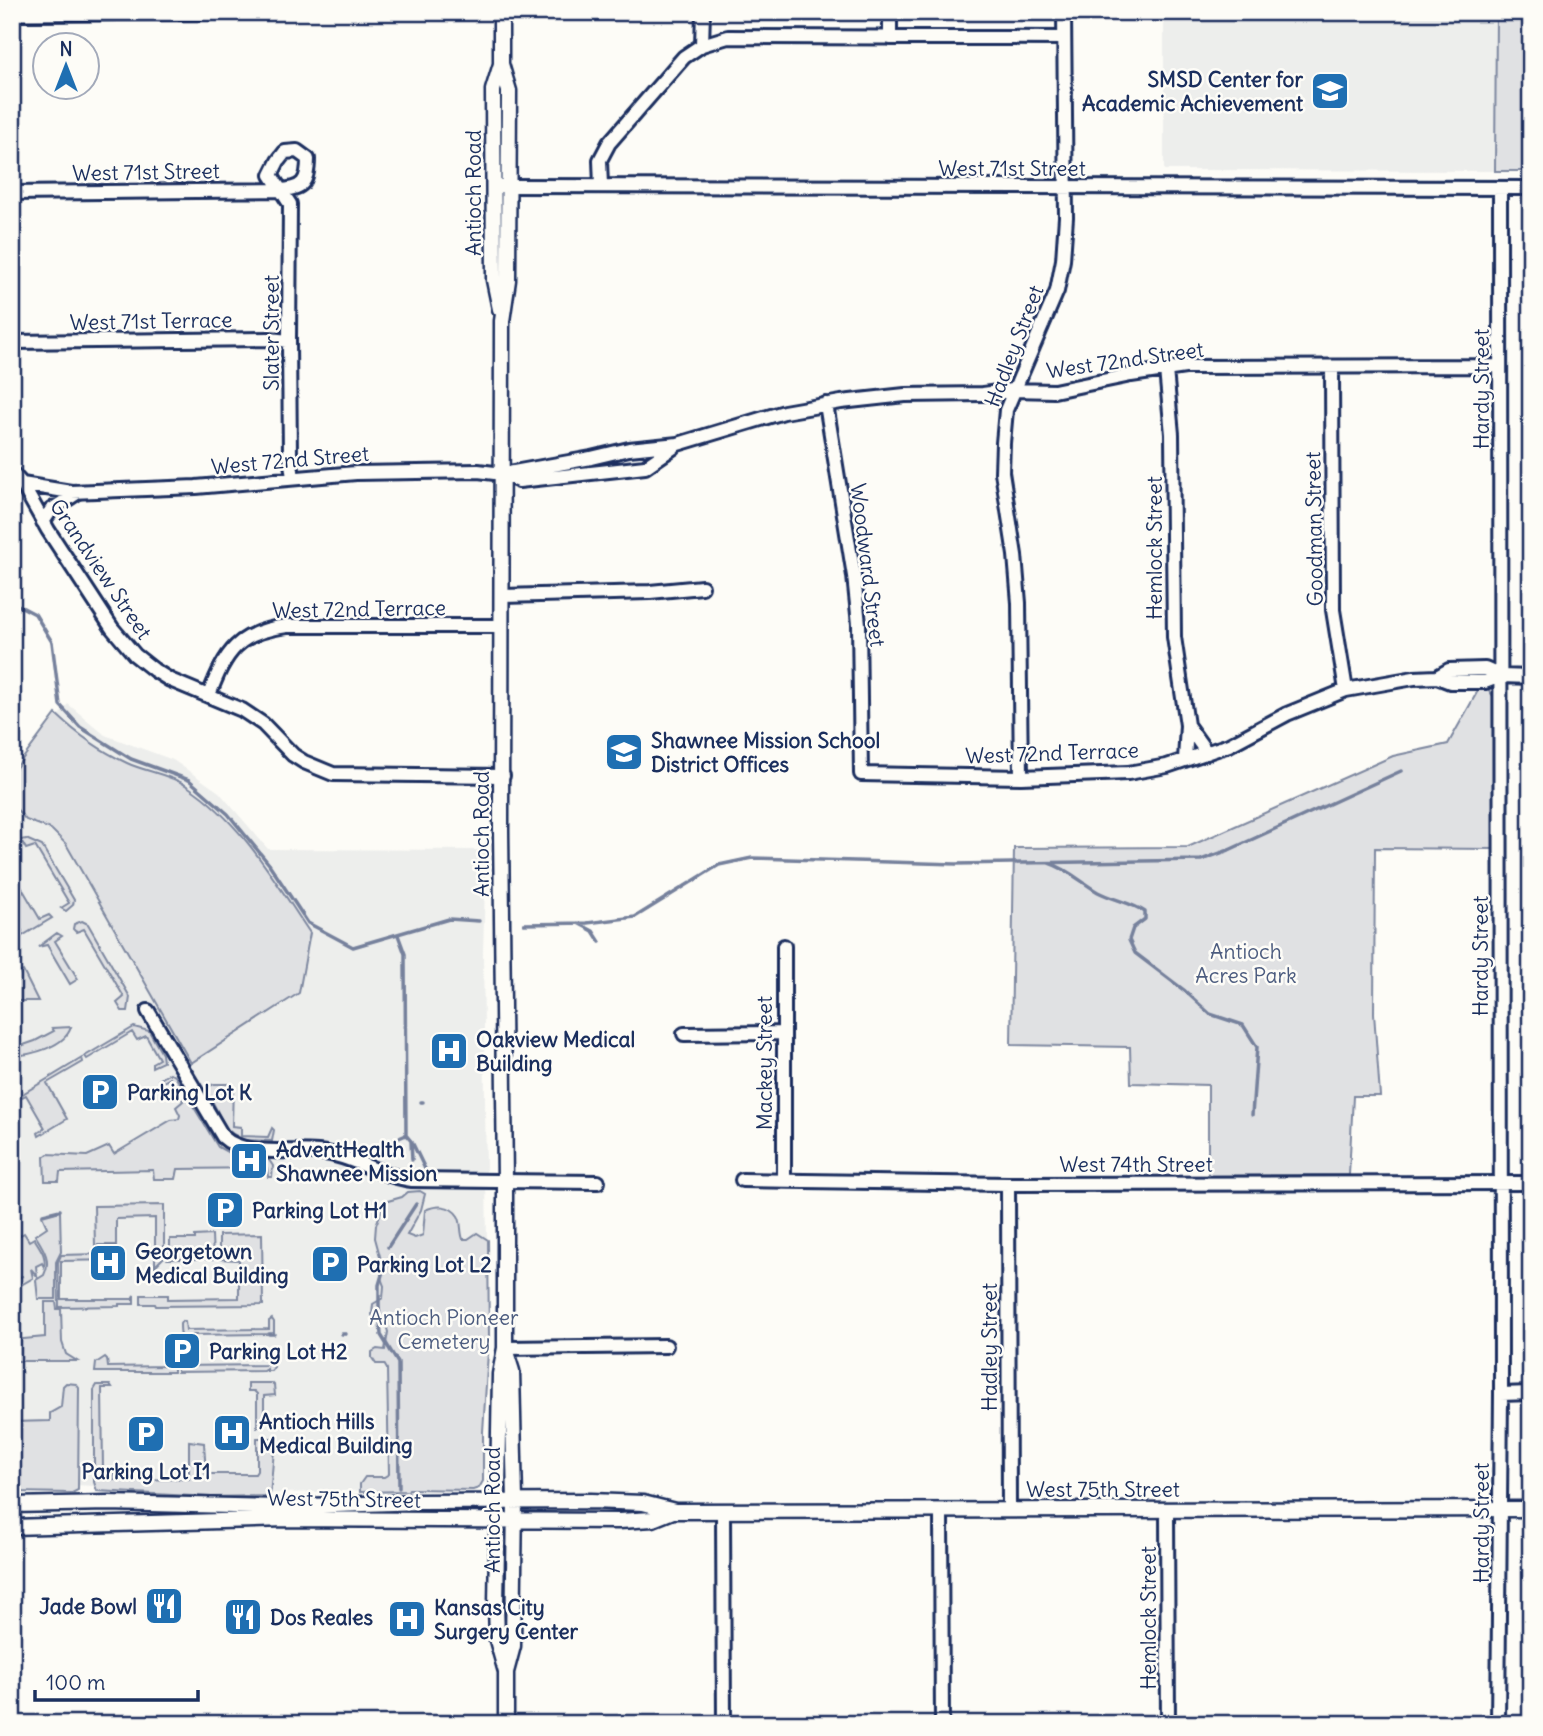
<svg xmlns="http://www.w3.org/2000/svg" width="1543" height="1736" viewBox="0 0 1543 1736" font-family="Delius,sans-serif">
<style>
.built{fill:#edeeec}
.green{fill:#e0e1e3;stroke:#7e88a0;stroke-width:2}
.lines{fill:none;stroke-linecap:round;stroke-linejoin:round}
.stream{stroke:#76819c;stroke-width:3.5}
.minor-casing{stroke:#1b2f5e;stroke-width:18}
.major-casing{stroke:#1b2f5e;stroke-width:19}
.minor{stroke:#fdfcf7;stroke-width:12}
.major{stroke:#fdfcf7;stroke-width:14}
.labels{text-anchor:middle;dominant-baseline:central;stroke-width:5;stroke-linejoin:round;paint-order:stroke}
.poi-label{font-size:21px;font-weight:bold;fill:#1b2f5e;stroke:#fdfcf7;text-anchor:start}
.street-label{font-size:21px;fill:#1b2f5e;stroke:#fdfcf7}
.park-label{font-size:21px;fill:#4c5c7f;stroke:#fdfcf7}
</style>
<rect width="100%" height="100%" fill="#fdfcf7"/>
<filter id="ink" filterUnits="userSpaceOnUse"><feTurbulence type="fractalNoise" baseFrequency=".0143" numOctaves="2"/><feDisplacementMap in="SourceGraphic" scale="14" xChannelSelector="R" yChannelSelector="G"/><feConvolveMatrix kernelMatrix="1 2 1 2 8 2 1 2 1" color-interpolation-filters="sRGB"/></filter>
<g filter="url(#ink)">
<path class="built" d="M1164,12H1496L1495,171L1164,170Z
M68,704L105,735L173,760L219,792L268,849L486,850L483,953L487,1246L402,1489L256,1494L74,1485L12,1486V774Z"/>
<path class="green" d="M1496,12H1531V171H1495Z
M1480,687H1487L1494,698V849L1375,848L1374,1013L1380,1096H1353L1349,1175L1208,1176V1085L1131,1083L1130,1047L1011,1045L1014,848L1188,847L1393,756L1448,744Z
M56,714C77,734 101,751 127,763C146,772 170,774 187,786C241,821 275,881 310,933L299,993L191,1063L66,844L51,829L26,820L12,804V773Z
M26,839L42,846L74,900L73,905L66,911L61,908L69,903L35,846L26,849L21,840Z
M12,871L40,919L49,915L52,918L17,939L14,936L22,931L12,914Z
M82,921L88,924L130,997L128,1011H122L117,1003L124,997L84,929L76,932L73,929L74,924Z
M57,933L62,936L55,941L78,979L70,984L47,945L38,947Z
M23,971L38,1001H12V977Z
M71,1027C65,1047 31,1055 12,1056V1049L35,1041L54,1031L52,1028Z
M134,1027L149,1031L162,1054L163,1062L152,1067V1063L159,1059L146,1036L137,1040L132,1032L87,1059L85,1056Z
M82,1058L83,1062L47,1083L67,1119L39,1136L38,1133L45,1128L26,1095L18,1099L16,1098Z
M170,1073L175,1076L218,1147L238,1158L269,1160L273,1166L272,1177H268L267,1168L178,1169L176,1179H154L153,1170L60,1172L59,1181H45L44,1157L48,1154L87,1156L109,1146L114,1154L171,1120L179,1119L180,1115L176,1107L183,1101L170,1078L163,1082L159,1080Z
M214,1084H233L232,1126L241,1127V1136L268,1137L272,1128L274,1130L272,1141L244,1140L233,1134L226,1128L209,1095L204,1089Z
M420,1191L425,1194L421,1210L407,1235L415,1238L423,1235L425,1210C436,1205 450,1204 458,1216C462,1222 460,1232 463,1239H468L477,1233L488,1240L489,1336L483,1432V1481L479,1488L473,1490L409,1489L408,1491L360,1492V1484L365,1477H384L389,1474L387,1369L384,1364H376L372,1358V1352L377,1349L385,1350L388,1332L385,1322L376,1321L372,1315L373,1304L383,1298L384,1286L381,1278V1260L375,1238L376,1225L383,1207L388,1201L402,1197L408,1192Z
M164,1205V1257L155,1266V1218L116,1219V1245H95L94,1206Z
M60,1211L61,1252L56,1262V1299H38L36,1280L44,1275C52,1260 43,1248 35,1235L47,1227L42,1216Z
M24,1233L29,1241L34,1238C40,1248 47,1256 44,1267L42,1263L36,1266L37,1276L31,1269L33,1278L21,1285L15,1278L23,1276L16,1278L12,1275V1240Z
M262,1234L263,1305L156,1306L155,1304H141V1295H168V1299L239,1298V1260L219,1259V1235Z
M212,1235L213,1259H168L170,1257V1239H195V1236Z
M101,1247H116V1260L61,1261V1299H132L134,1295V1304H119V1306L59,1307L58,1262L61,1255L100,1254Z
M45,1302H56L57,1309H61L62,1342L66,1354L77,1361H13L14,1344L12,1340L45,1337Z
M272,1319L274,1322V1334L193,1335L190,1344C180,1340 180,1333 180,1324L182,1321L185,1322L186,1330L269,1329V1321Z
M273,1356L274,1367L271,1371H267V1369L264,1371L177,1372L176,1357L179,1366L269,1365V1357Z
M105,1357L107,1359L108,1367L165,1366L166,1358L173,1357V1372H95L96,1363Z
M66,1383L76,1384L79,1388L78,1490L72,1493L12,1492V1422L50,1421V1413L61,1407L63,1386Z
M248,1383H272L274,1385L275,1395L264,1396V1427H257V1394L254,1391H248Z
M110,1385L112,1388H102L103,1470L114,1472V1480L189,1479V1441L204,1443L206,1474H255L257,1471V1438H275L270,1496L211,1497L97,1491L94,1482V1390L97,1385Z"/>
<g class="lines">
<path class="stream" d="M12,602L35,614L52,642L60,705L80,727L131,759L189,780L228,814L269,864L308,923L353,947L449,919L479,921
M1049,863C1068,869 1081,882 1098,892C1113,900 1130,902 1145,912V919L1133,928L1129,940L1135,953L1185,991L1210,1014L1243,1025L1257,1047L1252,1115
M578,923L593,931L600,942
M524,924L587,923L635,917L719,865L752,858L956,864L1201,860L1229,850L1401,771
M398,935L405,954L406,1135L411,1141L412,1160
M421,1102H423
M390,1142L406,1135
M412,1142L426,1171
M43,1214L60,1210
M388,1247L416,1204
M386,1261L379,1285V1305L381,1335L398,1363L399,1488
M269,1334H274
M342,1334H346"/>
<defs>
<path id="minor" d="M12,14L228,12
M890,38V12
M702,45L728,37L1064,38
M499,186L1531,188
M601,186L600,160L609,143L684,57L702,45L703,12
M12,193L280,190C303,189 308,182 308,159L297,151L285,152L278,161L271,175L290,204L289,341L290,456L293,478
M12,342L269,339L289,341
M1332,367L1333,610L1346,690
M1166,370L1172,434L1174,637L1187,725L1185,760
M826,404L854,576L859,624L861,774L1021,777L1128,773L1167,766L1229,745L1287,714L1346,690L1414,678L1437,677L1450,682H1485L1501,676
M12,473L22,484L48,530L112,628L135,655L154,670L170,680L242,710L263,724L293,755L304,762L333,774L503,776
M503,474L591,458L629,449L678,444L784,412L841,402L905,395L983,394L1013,390L1054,391L1131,375L1185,367L1499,366
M22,484L71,492L196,487L356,473L478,471L503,474L519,481L645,467L674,447
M43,522L51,510L77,493
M503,596L650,592L702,587
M1437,677L1449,670L1485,669L1501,676L1531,677
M209,695C226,651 238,632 287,626H502
M1187,725L1207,753
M1021,777L1019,603L1015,555L1002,472L1003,443L1006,410L1057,291L1063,260L1066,217L1064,12
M784,946V1179
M148,1011L223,1137C244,1157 289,1149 318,1152C352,1155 379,1176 412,1180L598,1182
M684,1034L782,1033
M742,1180L1008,1184L1531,1183
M1008,1184L1009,1510
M505,1348L666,1346
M1501,1394L1531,1393
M723,1511L724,1724
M941,1511L942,1724
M1167,1511L1168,1724
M1498,1724L1501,1394L1500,188"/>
<path id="major" d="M501,64L509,91L508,280L502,321L501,830L505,1181V1348L500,1374L496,1604L497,1640L506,1672
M500,309L494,280L493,90L501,64V12
M12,1505L108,1503L280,1507L420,1502L591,1501L643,1503L675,1511L1531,1509
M12,1527L286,1519L619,1521L653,1519L673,1511
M506,1724V1672L513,1646L515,1501L512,1371L506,1352"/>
</defs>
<use href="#minor" class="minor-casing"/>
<use href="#major" class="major-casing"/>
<use href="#minor" class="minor"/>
<use href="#major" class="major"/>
</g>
</g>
<defs>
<symbol id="school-square" viewBox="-11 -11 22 22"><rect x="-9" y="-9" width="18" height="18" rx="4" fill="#1f6fb2" stroke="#fdfcf7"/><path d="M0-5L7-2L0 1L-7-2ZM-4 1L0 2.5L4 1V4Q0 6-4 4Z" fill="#fff"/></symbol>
<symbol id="hospital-square" viewBox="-11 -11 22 22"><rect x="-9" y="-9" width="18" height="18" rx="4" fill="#1f6fb2" stroke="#fdfcf7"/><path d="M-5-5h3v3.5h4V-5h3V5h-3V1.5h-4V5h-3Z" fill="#fff"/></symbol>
<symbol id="parking-square" viewBox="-11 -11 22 22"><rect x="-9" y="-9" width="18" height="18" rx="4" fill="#1f6fb2" stroke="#fdfcf7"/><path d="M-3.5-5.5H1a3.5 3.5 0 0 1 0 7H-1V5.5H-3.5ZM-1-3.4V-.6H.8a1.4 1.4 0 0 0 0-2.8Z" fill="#fff"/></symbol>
<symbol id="restaurant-square" viewBox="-11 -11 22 22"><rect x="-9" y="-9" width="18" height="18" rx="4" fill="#1f6fb2" stroke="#fdfcf7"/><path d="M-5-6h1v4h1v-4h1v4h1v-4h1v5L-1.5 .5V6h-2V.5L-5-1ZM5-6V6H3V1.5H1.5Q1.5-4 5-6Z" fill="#fff"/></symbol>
</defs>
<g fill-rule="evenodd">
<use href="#school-square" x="1308" y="69" width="44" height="44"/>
<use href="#school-square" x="602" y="730" width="44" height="44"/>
<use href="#hospital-square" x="427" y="1029" width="44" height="44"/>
<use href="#parking-square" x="78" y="1070" width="44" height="44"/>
<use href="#hospital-square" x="227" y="1139" width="44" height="44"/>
<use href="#parking-square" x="203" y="1188" width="44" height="44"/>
<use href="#hospital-square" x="86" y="1241" width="44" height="44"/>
<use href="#parking-square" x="308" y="1242" width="44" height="44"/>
<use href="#parking-square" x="160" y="1329" width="44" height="44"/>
<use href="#hospital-square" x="210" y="1411" width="44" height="44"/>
<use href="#parking-square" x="124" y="1412" width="44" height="44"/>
<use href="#restaurant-square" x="142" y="1584" width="44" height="44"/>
<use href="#restaurant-square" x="221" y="1595" width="44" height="44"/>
<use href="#hospital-square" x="385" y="1597" width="44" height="44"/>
</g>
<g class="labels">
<g class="poi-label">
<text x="1303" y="79" text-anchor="end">SMSD Center for<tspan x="1303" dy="24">Academic Achievement</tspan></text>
<text x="651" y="740">Shawnee Mission School<tspan x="651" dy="24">District Offices</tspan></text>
<text x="476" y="1039">Oakview Medical<tspan x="476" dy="24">Building</tspan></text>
<text x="127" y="1092">Parking Lot K</text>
<text x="276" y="1149">AdventHealth<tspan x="276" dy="24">Shawnee Mission</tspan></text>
<text x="252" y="1210">Parking Lot H1</text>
<text x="135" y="1251">Georgetown<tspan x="135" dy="24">Medical Building</tspan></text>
<text x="357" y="1264">Parking Lot L2</text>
<text x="209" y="1351">Parking Lot H2</text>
<text x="259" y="1421">Antioch Hills<tspan x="259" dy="24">Medical Building</tspan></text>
<text x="146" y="1471" text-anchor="middle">Parking Lot I1</text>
<text x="137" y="1606" text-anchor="end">Jade Bowl</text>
<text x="434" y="1607">Kansas City<tspan x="434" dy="24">Surgery Center</tspan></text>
<text x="270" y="1617">Dos Reales</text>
</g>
<g class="street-label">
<text x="1012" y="168">West 71st Street</text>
<text transform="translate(146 172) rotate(-1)">West 71st Street</text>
<text transform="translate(473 193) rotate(-90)">Antioch Road</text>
<text transform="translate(151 321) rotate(-1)">West 71st Terrace</text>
<text transform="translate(271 333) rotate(-90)">Slater Street</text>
<text transform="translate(1014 346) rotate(-69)">Hadley Street</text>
<text transform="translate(1125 360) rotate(-8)">West 72nd Street</text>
<text transform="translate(1481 389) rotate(-90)">Hardy Street</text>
<text transform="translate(290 460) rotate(-5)">West 72nd Street</text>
<text transform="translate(1314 529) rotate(-91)">Goodman Street</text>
<text transform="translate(1154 548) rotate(-90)">Hemlock Street</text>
<text transform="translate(868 565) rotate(83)">Woodward Street</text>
<text transform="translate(101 569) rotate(56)">Grandview Street</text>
<text transform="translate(359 609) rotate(-1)">West 72nd Terrace</text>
<text transform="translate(1052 753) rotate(-2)">West 72nd Terrace</text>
<text transform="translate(481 834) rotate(-90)">Antioch Road</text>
<text transform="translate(1480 956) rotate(-90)">Hardy Street</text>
<text transform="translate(764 1063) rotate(-90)">Mackey Street</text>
<text x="1136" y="1164">West 74th Street</text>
<text transform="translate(989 1347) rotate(-90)">Hadley Street</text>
<text x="1103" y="1489">West 75th Street</text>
<text transform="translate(344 1499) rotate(1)">West 75th Street</text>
<text transform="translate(492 1510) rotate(-90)">Antioch Road</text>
<text transform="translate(1481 1523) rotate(-90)">Hardy Street</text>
<text transform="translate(1148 1618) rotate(-90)">Hemlock Street</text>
</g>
<g class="park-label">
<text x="1246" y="951">Antioch<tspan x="1246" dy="24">Acres Park</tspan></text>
<text x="444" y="1317">Antioch Pioneer<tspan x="444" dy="24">Cemetery</tspan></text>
</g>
</g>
<rect width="1543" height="1736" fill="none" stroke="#fdfcf7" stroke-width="42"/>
<rect x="21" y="21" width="1501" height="1694" fill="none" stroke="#1b2f5e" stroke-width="2.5" filter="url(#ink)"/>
<g transform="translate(66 66)"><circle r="33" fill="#fdfcf7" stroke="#a3aaba" stroke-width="2"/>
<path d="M0-5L12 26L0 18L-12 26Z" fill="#1f6fb2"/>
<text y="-10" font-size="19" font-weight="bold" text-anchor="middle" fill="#1b2f5e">N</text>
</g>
<path d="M35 1690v10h163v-10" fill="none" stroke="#1b2f5e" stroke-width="3.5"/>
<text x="46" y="1690" font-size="21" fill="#1b2f5e" stroke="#fdfcf7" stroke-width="5" paint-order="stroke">100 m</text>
</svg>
